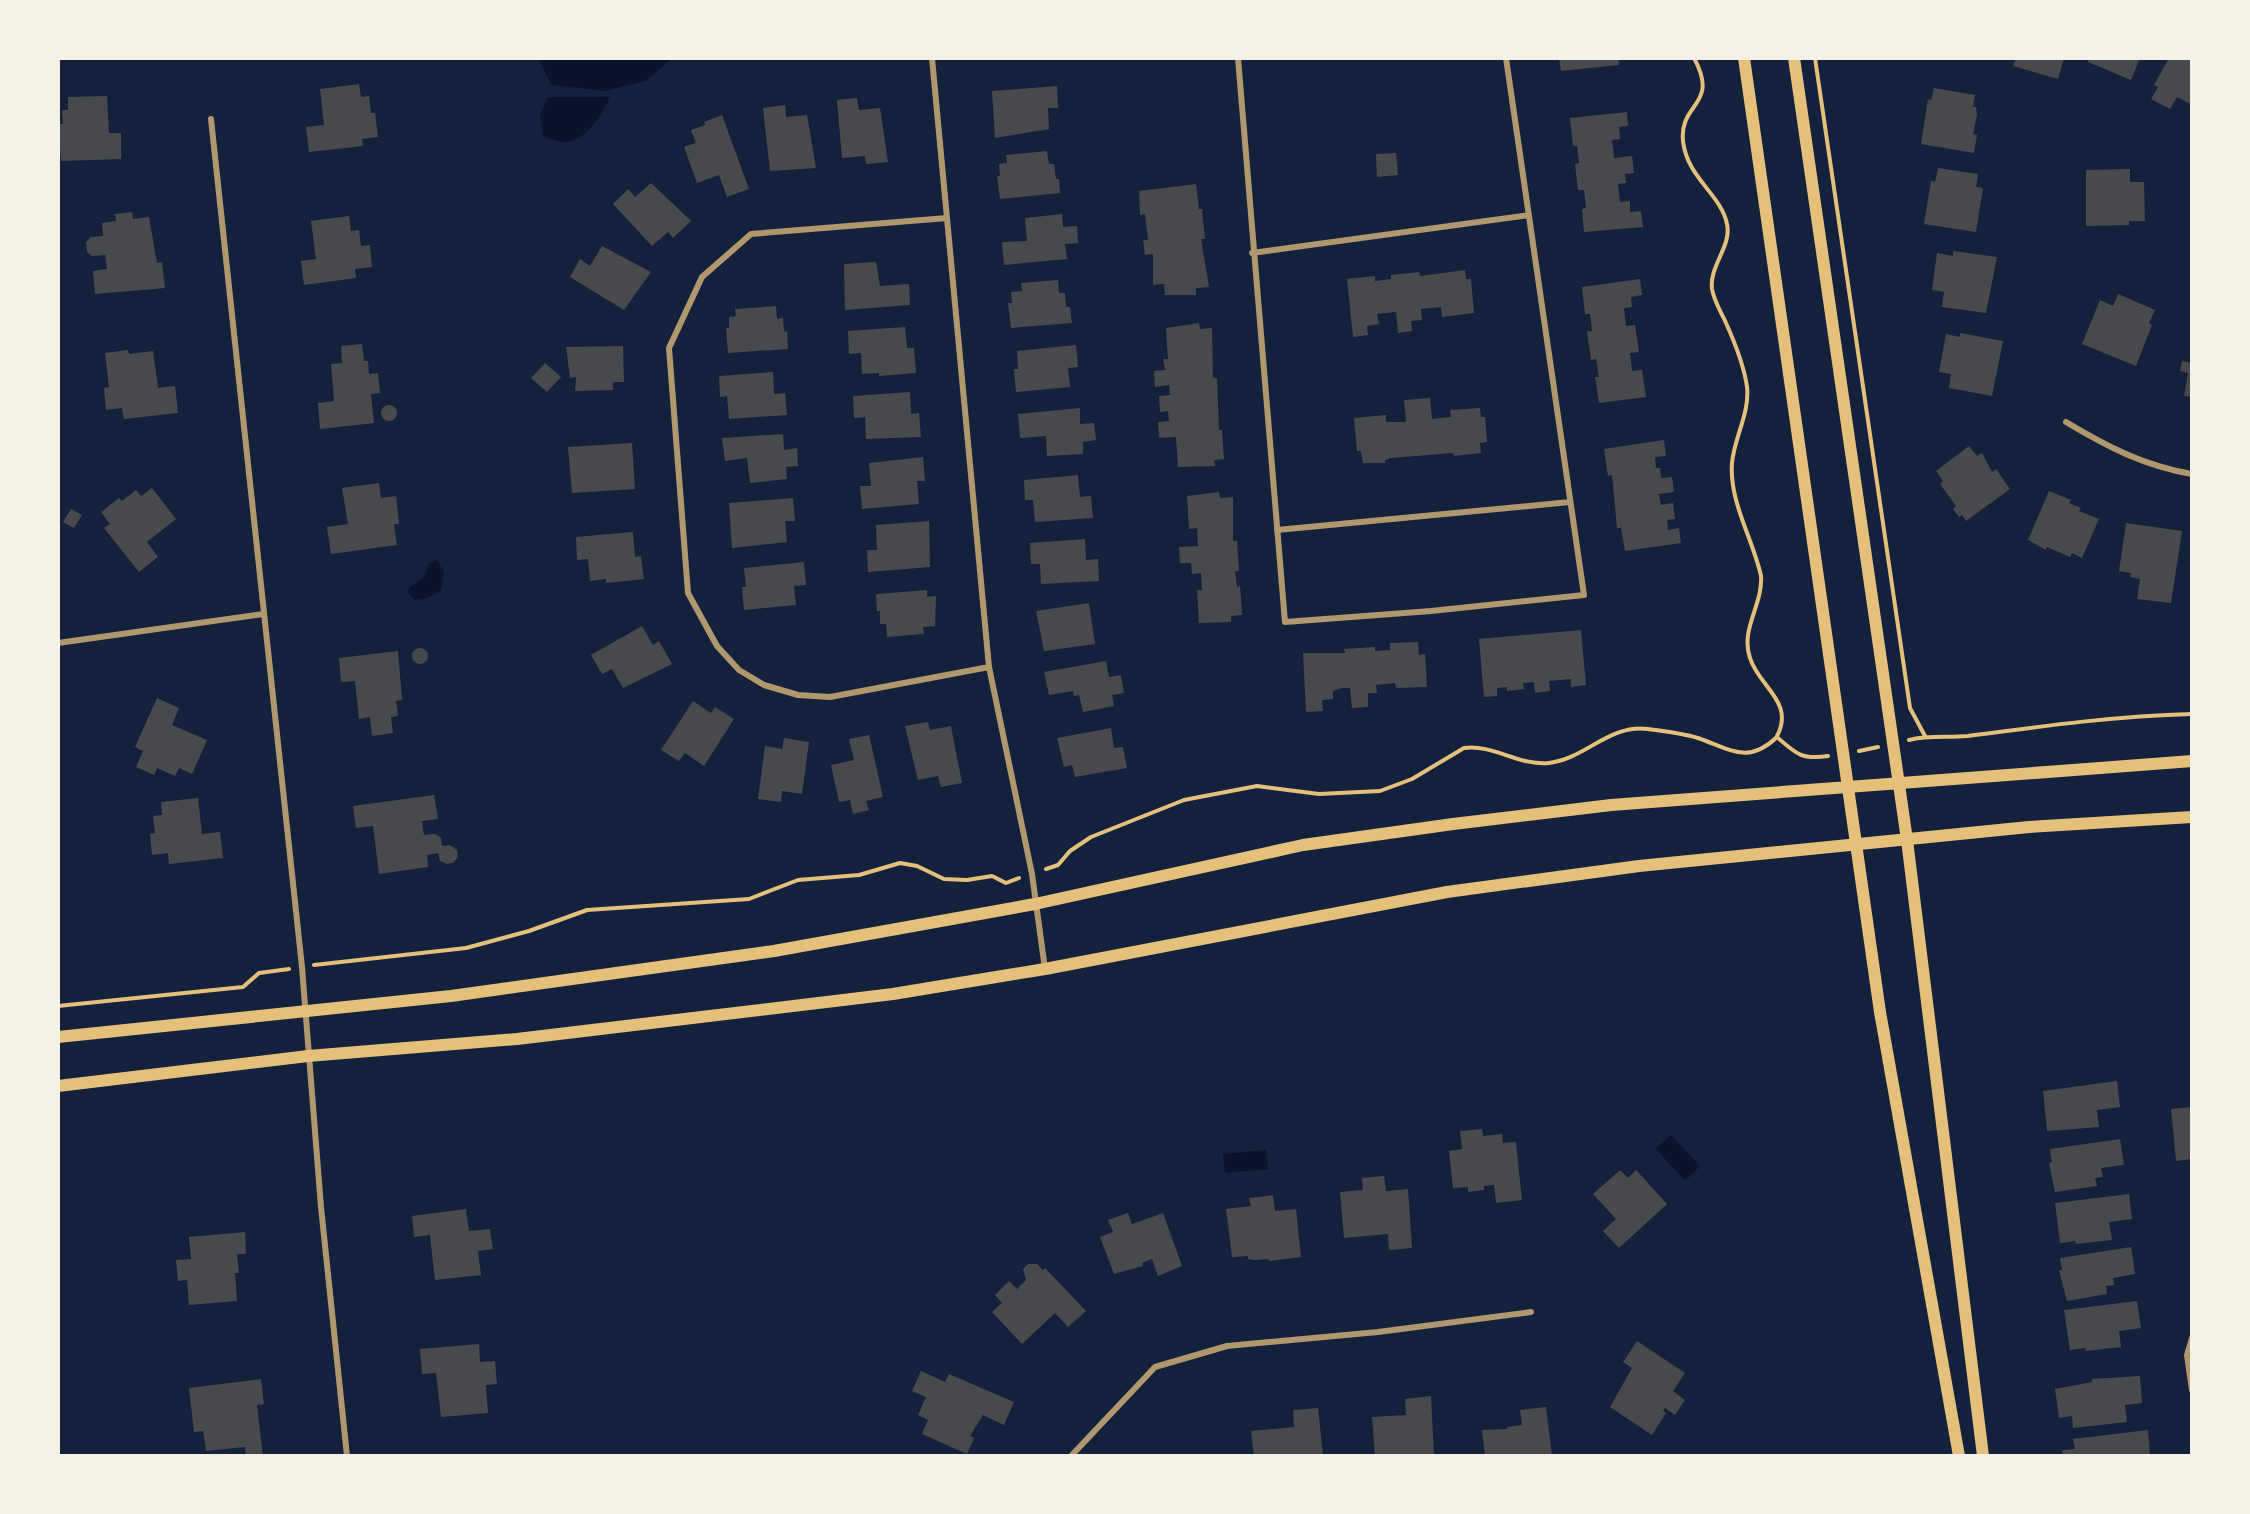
<svg xmlns="http://www.w3.org/2000/svg" width="2250" height="1514" viewBox="0 0 2250 1514" font-family="Montserrat,sans-serif">
<style>
.water{fill:#0b132b}
.building{fill:#48494c}
.lines{fill:none;stroke-linecap:round;stroke-linejoin:round}
.path{stroke:#e5c07b;stroke-width:4}
.minor{stroke:#b1986c;stroke-width:6}
.secondary{stroke:#e5c07b;stroke-width:12}
</style>
<rect width="100%" height="100%" fill="#14213d"/>
<path class="water" d="M539,59V58L671,59L646,81L605,91L551,85Z
M548,97H610C602,114 585,144 562,142C556,141 549,138 543,136L540,115Z
M437,560L444,572L441,591L425,599L414,600L408,593L409,588L425,576L429,563Z
M1671,1135L1700,1166L1685,1181L1656,1149Z
M1266,1150L1268,1169L1225,1173L1223,1154Z"/>
<path class="building" d="M1559,58H1618L1619,65L1561,71Z
M2016,58H2064L2058,79L2013,66Z
M2089,58H2140L2131,80L2088,62Z
M2169,58H2192V105L2177,97L2170,109L2151,99L2158,87L2154,85Z
M359,84L361,97L369,96L371,113H375L378,137L362,139L363,146L309,152L306,127L324,125L320,89Z
M1057,86L1058,108H1048L1049,129L995,138L992,91Z
M1934,88L1975,95L1973,107H1976L1977,115L1973,134L1977,135L1974,153L1921,144L1928,99L1931,100Z
M107,96L109,133H121V159L61,161L58,124H63L62,110H68V97Z
M857,98L859,110L880,108L888,162L866,164L865,156L842,158L837,100Z
M785,105L786,117L807,115L816,168L770,171L763,108Z
M1627,112L1628,126L1619,127L1620,139L1612,140L1614,158L1632,156L1634,173L1625,174L1626,183L1618,184L1620,202L1630,201V212L1641,211L1643,227L1584,232L1582,209L1586,208L1584,190H1578L1575,164L1579,163L1577,146H1573L1570,118Z
M722,115L749,189L727,197L719,175L697,183L684,147L696,143L691,130L705,125L704,122Z
M1047,151L1049,164H1054L1056,179H1059L1060,193L1000,199L997,176H1000L999,164L1007,163L1006,155Z
M1396,153L1398,175L1377,177L1376,154Z
M1938,168L1978,174L1976,187L1983,188L1976,232L1924,224L1931,181L1935,182Z
M2130,169V182H2144L2145,221H2129V225L2086,226V170Z
M651,183L691,221L673,238L668,232L652,246L613,204L628,189L635,197Z
M1196,184L1199,209H1202L1205,239H1201L1209,287L1196,288V295H1165L1164,284L1153,285V254L1145,255L1143,240H1148L1145,214L1140,215L1139,191Z
M132,212L133,219L149,217L157,263L162,262L165,288L95,294L93,271L107,269L105,255L92,256L87,252L86,242L91,237L103,236L102,223L116,221L115,214Z
M1062,214L1063,227L1077,226L1078,243L1065,244L1067,259L1004,265L1002,242L1027,241L1025,218Z
M349,216L351,231L359,230L361,246L370,245L372,267L355,269L356,278L304,285L301,261L316,259L311,221Z
M602,246L651,272L624,310L570,277L580,259L590,266Z
M1953,251L1997,257L1986,313L1942,307L1944,292L1932,290L1937,253L1953,256Z
M876,262L880,286L909,284L910,305L845,310L844,264Z
M1465,270L1466,279H1471L1474,313L1442,317L1441,307L1421,309L1422,320L1411,321L1412,331L1398,333L1396,312L1377,314L1379,324L1367,326L1368,335L1353,337L1347,279L1375,276V281L1391,279V275L1419,272L1420,276Z
M1640,279L1642,295L1631,297L1632,307L1624,308L1626,326L1635,325L1639,352L1630,353L1632,371L1642,370L1646,397L1599,403L1595,377H1599L1596,359L1591,360L1587,331H1592L1590,314H1585L1582,287Z
M1058,280L1059,293H1065L1066,307H1070L1072,323L1011,328L1008,303H1012L1011,292L1022,291L1021,283Z
M2118,294L2155,310L2149,323L2152,325L2136,366L2082,344L2100,300L2113,306Z
M776,306L777,319L783,318L784,332L787,331L788,349L728,353L726,328H729V317L736,316L735,309Z
M1199,323L1200,329L1212,328L1213,378H1217L1219,430H1222L1224,459L1214,460L1215,466L1178,467L1176,437L1159,438L1158,422L1169,421L1168,411L1160,412L1159,396L1170,395L1169,385L1155,387L1154,371L1165,370L1163,359H1168L1166,328Z
M905,327L907,348H914L916,373L879,376V373L862,374L861,353L849,354L848,331Z
M1960,333L2003,341L1992,396L1949,388L1951,374L1939,372L1946,334L1960,337Z
M362,344L364,361H368L369,374L378,373L380,393L371,394L374,423L320,429L318,403L334,401L331,364L342,363L341,346Z
M1076,345L1078,367L1068,368L1070,387L1016,392L1014,369H1018L1017,351Z
M623,346L624,382H613V390L575,391L576,377L570,378L566,347Z
M128,350L129,354L153,351L158,388L175,386L178,413L124,419L122,408L106,410L104,388L109,387L105,353Z
M2182,361L2192,363V397L2184,396L2188,373L2180,371Z
M545,363L561,377L547,392L531,378Z
M773,372L774,394L785,393L787,415L729,419L727,396L720,397L719,376Z
M910,392L911,414L919,413L921,437L866,439L865,417L854,418L853,396Z
M1430,398L1432,419L1451,417L1450,410L1480,408L1481,417H1485L1487,442L1480,443L1481,453L1454,456L1453,453L1391,458L1385,460V463H1363L1361,451H1357L1354,418L1386,415V422H1406L1404,400Z
M381 413a8 8 0 1 1 16 0a8 8 0 1 1-16 0Z
M1080,408V424L1094,423L1096,440L1083,442V454L1047,456L1046,436L1020,438L1018,414Z
M783,434L784,450L797,448L798,466L786,467L787,479L750,483L747,458L725,461L722,438Z
M1664,440L1666,456L1655,457L1656,468H1660L1661,478L1672,477L1674,492L1659,494L1661,505L1673,503L1675,519L1667,520L1668,530L1679,528L1681,543L1625,551L1621,528H1617L1612,475L1608,476L1604,449Z
M632,443L635,489L572,493L568,447Z
M1969,446L1977,456L1982,453L1992,472L1996,469L2010,489L1966,521L1962,515L1959,517L1953,509L1956,506L1940,484L1943,481L1936,471Z
M923,457L925,481H917L919,504L862,509L860,486H871L869,463Z
M1078,475L1080,497L1091,496L1093,518L1035,522L1033,500H1025L1024,480Z
M379,483L381,498L396,496L399,524H394L397,545L331,554L327,527L348,524L342,488Z
M152,488L176,519L147,542L158,557L139,572L104,528L110,524L101,512L119,498L122,501L136,490L141,496Z
M2049,491L2071,500L2069,503L2081,508L2079,511L2099,519L2082,558L2072,553L2070,557L2047,547L2046,550L2028,540Z
M1219,492L1220,498L1233,497V541H1237L1239,571H1235L1237,587L1240,586L1242,615L1231,616V622L1199,623L1197,590H1202L1201,573L1192,574L1191,563H1180L1179,547L1198,546L1197,528L1189,529L1187,496Z
M793,498L795,521H785L787,542L732,548L729,503Z
M71,509L82,515L74,528L63,522Z
M929,521L930,567L868,572L867,550H877L876,525Z
M2126,523L2182,531L2171,603L2137,599L2140,579L2130,577L2131,573L2119,571Z
M633,532L635,557L641,556L644,579L606,583V579L590,581L588,559L577,560L576,537Z
M1085,539L1086,560L1098,559L1099,581L1041,584L1040,564H1031L1030,543Z
M804,562L806,585L794,586L796,605L744,610L742,587H746L744,568Z
M927,590V597L936,596L935,626L923,627L924,634L887,637L886,624H880V611H877L876,594Z
M1089,603L1095,644L1044,651L1036,611Z
M642,626L653,645L659,641L672,664L623,688L612,669L602,674L591,655Z
M1581,630L1586,685L1571,687V679L1549,681L1550,691L1535,693L1534,682L1523,683L1524,689L1507,691V687L1497,688V696L1484,697L1479,639Z
M1418,642L1419,655L1425,654L1427,687L1396,688L1395,683L1376,685L1377,693H1368V707L1352,708L1350,688H1342L1333,691V699L1322,700L1323,711L1306,712L1303,653H1345L1344,649L1375,647V651L1390,650V643Z
M412 656a8 8 0 1 1 16 0a8 8 0 1 1-16 0Z
M398,651L402,700L396,701L398,716L391,717L393,733L372,736L370,717L359,719L355,681L341,682L339,658Z
M1106,661L1109,677L1121,675L1124,693L1112,695L1114,706L1083,712L1079,695L1074,696L1073,691L1049,695L1044,672Z
M157,698L179,708L172,725L207,740L192,774L179,768L175,776L157,768L154,775L136,767L143,751L135,747Z
M693,701L711,713L715,707L734,719L704,766L685,753L679,761L661,750Z
M928,722L930,730L951,726L962,783L941,787L938,776L918,780L905,726Z
M1111,728L1114,748L1123,747L1127,768L1075,777L1072,765L1064,767L1057,738Z
M869,735L883,797L866,801L869,810L853,814L850,800L839,802L831,765L854,760L849,739Z
M784,738L809,742L802,794L782,791L781,802L758,799L765,746L782,749Z
M434,795L438,819L422,821L424,835L435,834L441,838L442,846L450,845L457,850L458,857L453,863L447,864L440,861L438,853L427,855L428,867L379,874L373,826L356,828L353,806Z
M198,798L202,834L220,832L223,858L169,864L168,853L152,855L150,834L155,833L153,816L162,815L161,802Z
M2117,1081L2120,1107L2097,1110L2099,1127L2047,1131L2043,1091Z
M2192,1107V1159L2176,1161L2171,1109Z
M1482,1129L1483,1136L1502,1134L1503,1143L1516,1142L1522,1200L1496,1203L1494,1185L1484,1186V1190L1468,1192V1187L1453,1188L1449,1151L1462,1149L1460,1131Z
M2120,1139L2124,1165L2101,1168L2103,1177L2095,1178L2097,1186L2055,1192L2049,1163L2052,1162L2050,1149Z
M1620,1170L1628,1178L1636,1170L1667,1204L1619,1248L1603,1231L1616,1219L1593,1194Z
M1384,1176L1386,1191L1408,1189L1412,1248L1389,1250L1388,1234L1344,1238L1340,1192L1363,1190L1362,1178Z
M2129,1194L2132,1219L2109,1222L2112,1240L2076,1244L2075,1241L2060,1243L2055,1203Z
M1273,1195L1275,1211L1296,1209L1301,1257L1269,1261V1259L1254,1260L1248,1259V1256L1232,1257L1226,1209L1251,1206L1249,1198Z
M466,1209L469,1231L490,1229L493,1249L478,1251L481,1275L435,1280L430,1235L414,1237L412,1216Z
M1128,1213L1132,1224L1163,1213L1182,1266L1158,1276L1152,1259L1142,1263L1143,1266L1114,1274L1100,1237L1113,1232L1108,1220Z
M245,1232L246,1254H237L239,1273H235L237,1301L189,1305L187,1280L178,1281L176,1260L191,1259L189,1237Z
M2131,1247L2135,1274L2113,1278L2114,1285L2106,1286L2107,1294L2067,1301L2059,1270H2062L2060,1258Z
M1028,1264H1037L1043,1270L1045,1268L1086,1311L1068,1327L1055,1313L1022,1344L992,1312L1002,1303L995,1295L1009,1281L1017,1289L1026,1280L1023,1269Z
M2137,1301L2141,1328L2119,1331L2121,1347L2086,1351L2085,1348L2070,1350L2064,1310Z
M1637,1341L1685,1373L1673,1391L1685,1400L1675,1415L1665,1408L1663,1411L1666,1413L1652,1435L1610,1407L1632,1368L1623,1362Z
M479,1344L480,1362L495,1361L497,1384L486,1385L488,1413L441,1417L436,1373L422,1374L420,1349Z
M921,1371L945,1382L949,1374L1014,1402L1004,1425L983,1415L970,1436L974,1438L967,1454L922,1434L928,1420L918,1415L926,1397L912,1391Z
M2140,1376L2142,1403L2125,1405L2127,1422L2073,1428L2072,1416L2059,1418L2055,1389L2092,1382V1379Z
M261,1379L264,1404L257,1405L263,1456H246L245,1447L206,1451L203,1431L194,1432L189,1388Z
M1431,1396L1434,1456H1375L1372,1417L1406,1415L1405,1399Z
M1546,1407L1552,1456H1485L1482,1430L1507,1429V1427L1522,1425L1520,1410Z
M1318,1408L1323,1456H1254L1251,1431L1294,1427L1293,1410Z
M2148,1430L2150,1456H2063L2062,1450L2075,1449L2073,1439Z"/>
<g class="lines">
<path class="path" d="M1694,58C1720,106 1679,102 1683,141C1687,178 1721,194 1727,224C1732,246 1709,266 1712,289C1714,301 1721,312 1726,323C1735,343 1744,365 1747,387C1750,413 1734,438 1732,463C1729,502 1753,539 1761,576C1763,605 1740,629 1750,658C1759,687 1795,702 1777,736
M1815,58L1910,708L1925,736
M1909,740C1929,735 1948,738 1968,736C2043,726 2116,716 2192,714
M1859,751L1878,747
M1046,869L1058,865L1070,851L1091,837L1184,800L1257,786L1319,794L1380,791L1412,779L1464,748C1493,744 1519,766 1549,763C1585,759 1609,724 1648,729C1664,731 1682,733 1698,738C1730,749 1748,765 1777,737C1796,754 1802,760 1828,756
M314,965L466,948L529,931L587,910L749,899L798,880L859,875L900,863L917,866L944,879L967,880L992,876L1006,883L1019,878
M58,1006L243,987L259,973L289,969"/>
<path class="minor" d="M932,58L989,667L1032,874L1045,969
M1238,58L1285,622L1431,611L1584,595L1506,58
M211,119L302,967L321,1207L347,1456
M947,218L751,234L702,277L669,348L688,593L717,646L739,670L764,685L798,695L830,697L989,667
M1252,253L1529,215
M2066,422C2106,446 2144,466 2192,474
M1277,530L1570,502
M58,643L263,614
M2192,1338L2187,1355L2192,1390
M1071,1456L1155,1367L1227,1346L1378,1332L1531,1312"/>
<path class="secondary" d="M1744,58L1880,1012L1959,1456
M1794,58L1907,840L1983,1456
M58,1037L451,996L774,951L1035,904L1303,845L1453,824L1611,805L2192,761
M58,1086L308,1056L517,1039L893,994L1045,969L1447,892L1639,866L2029,827L2192,817"/>
</g>
<rect width="2250" height="1514" fill="none" stroke="#f6f1e7" stroke-width="120"/>
</svg>
